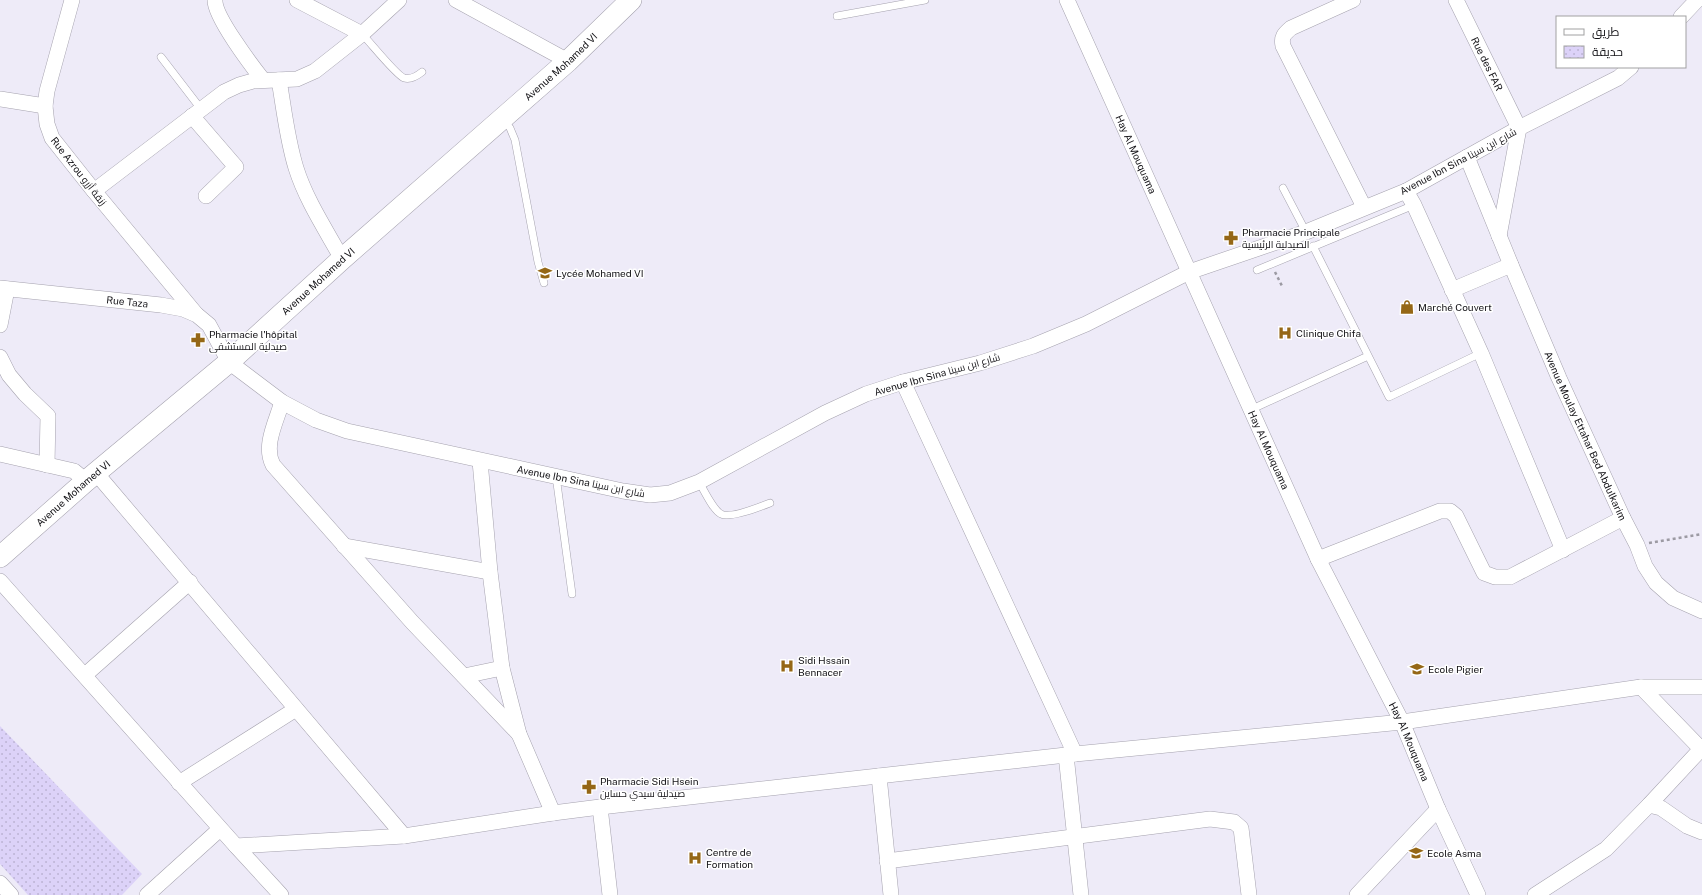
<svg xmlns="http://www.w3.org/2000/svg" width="1702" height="895" viewBox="0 0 1702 895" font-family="'Public Sans',Cairo,sans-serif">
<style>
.park{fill:url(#park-dots)}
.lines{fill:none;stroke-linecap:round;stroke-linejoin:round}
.service-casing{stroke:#a5a2ae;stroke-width:8}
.minor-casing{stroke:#a5a2ae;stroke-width:16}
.secondary-casing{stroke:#a5a2ae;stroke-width:22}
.path{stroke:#9c9aa3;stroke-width:2.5;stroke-dasharray:3 3;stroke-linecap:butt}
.service{stroke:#fff;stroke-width:7}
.minor{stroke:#fff;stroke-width:15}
.secondary{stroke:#fff;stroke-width:21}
.labels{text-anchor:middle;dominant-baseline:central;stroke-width:3;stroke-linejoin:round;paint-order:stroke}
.street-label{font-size:10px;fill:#141317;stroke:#fff}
.poi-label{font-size:10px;fill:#141317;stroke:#fff;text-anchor:start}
</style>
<defs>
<pattern id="park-dots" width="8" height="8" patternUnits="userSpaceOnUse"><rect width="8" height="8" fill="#dcd2f8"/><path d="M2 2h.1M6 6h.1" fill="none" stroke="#bcb3d4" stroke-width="1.8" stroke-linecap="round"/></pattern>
</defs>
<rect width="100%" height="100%" fill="#eeebf8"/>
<path class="park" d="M0,726L142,874L122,895H28L0,864Z"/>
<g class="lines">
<defs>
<path id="service" d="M837,16L925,0
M362,34C370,42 396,75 404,78C411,80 417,76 422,72
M161,57L201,109
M504,120L510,128L515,140L538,262L544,283
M1283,188L1306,232
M1313,246L1389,397L1481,353
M1257,270L1414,205
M1250,410L1368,356
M556,476L572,594
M699,482C704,490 713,510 721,514C730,519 760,507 770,503"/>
<g id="minor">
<path d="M72,0L47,91L45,106L47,124L52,138L94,191L196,314"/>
<path d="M215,0C214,16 252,66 263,80"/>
<path d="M297,0L362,34L399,0"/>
<path d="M456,0L568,61"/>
<path id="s1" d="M1067,0L1318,559L1402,722L1438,809L1478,895"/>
<path d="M1353,0L1291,28C1284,34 1281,37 1283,46L1364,207"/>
<path id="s2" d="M1456,0L1519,128L1499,236"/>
<path d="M1681,17L1697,0"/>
<path d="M279,80C284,109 287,139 296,168C306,200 326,230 342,259"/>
<path d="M0,99L45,106"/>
<path d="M192,116L236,167L206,196"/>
<path id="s3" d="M1467,157L1511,265L1559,378L1623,518L1637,545L1645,566L1656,583L1673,598L1702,611"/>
<path d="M94,191L224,92L239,85L253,81L297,79L315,71L362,34"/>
<path d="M1406,191L1414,205L1481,353L1563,550"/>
<path id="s4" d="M0,288L161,305L183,309L197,315L209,325L229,362L282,402L316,420L347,431L623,491L650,495L670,493L699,482L825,413L866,394L903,382L980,363L1033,346L1086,324L1189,272L1306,232L1406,191L1519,128L1618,78L1631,67"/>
<path d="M1452,290L1511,265"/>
<path d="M0,325L7,289"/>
<path d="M0,357L9,375L25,394L48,416L47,465"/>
<path d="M903,382L1075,754"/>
<path d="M282,402C276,422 263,446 273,465L412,622L519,734"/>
<path d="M0,454L74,471L86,481"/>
<path d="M480,461L490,572L502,668L519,734L553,813"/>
<path d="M96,473L404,836"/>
<path d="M344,546L490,572"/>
<path d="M1318,559L1440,511H1450L1456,516L1484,573L1495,577H1510L1623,518"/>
<path d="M0,581L236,846L404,836L553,813L600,807L1075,754L1402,722L1641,687H1702"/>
<path d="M85,675L190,582"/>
<path d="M464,676L502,668"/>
<path d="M1641,687L1701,749L1649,805"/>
<path d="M1066,755L1081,895"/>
<path d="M879,776L891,895"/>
<path d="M179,783L296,709"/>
<path d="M600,807L610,895"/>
<path d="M236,846L281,895"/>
<path d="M887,861L1210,819L1234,822L1241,828L1249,895"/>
<path d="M0,883L11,895"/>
<path d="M147,895L220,829"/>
<path d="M1357,895L1438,809"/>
<path d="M1535,895L1606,849L1649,805L1661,808L1687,826L1702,832"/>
</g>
<g id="secondary">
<path id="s5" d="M0,557L86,481L229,362L342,259L568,61L631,0"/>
</g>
</defs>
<use href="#service" class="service-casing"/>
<use href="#minor" class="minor-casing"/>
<use href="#secondary" class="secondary-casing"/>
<path class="path" d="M1275,272L1283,288
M1649,543L1702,534"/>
<use href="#service" class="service"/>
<use href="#minor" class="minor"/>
<use href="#secondary" class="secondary"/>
</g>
<defs>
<symbol id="pharmacy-bare" viewBox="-9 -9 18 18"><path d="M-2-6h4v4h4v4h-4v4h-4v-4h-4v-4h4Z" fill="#956716" stroke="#fff" stroke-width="2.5" paint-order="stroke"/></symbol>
<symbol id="university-bare" viewBox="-9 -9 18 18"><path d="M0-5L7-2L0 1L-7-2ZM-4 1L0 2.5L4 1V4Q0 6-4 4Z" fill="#956716" stroke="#fff" stroke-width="2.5" paint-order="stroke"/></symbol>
<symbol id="shop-bare" viewBox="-9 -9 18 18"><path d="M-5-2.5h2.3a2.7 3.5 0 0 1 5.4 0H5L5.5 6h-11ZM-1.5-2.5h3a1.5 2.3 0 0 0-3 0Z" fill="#956716" stroke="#fff" stroke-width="2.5" paint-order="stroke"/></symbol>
<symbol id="hospital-bare" viewBox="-9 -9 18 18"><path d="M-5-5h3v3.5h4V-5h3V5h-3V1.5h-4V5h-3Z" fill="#956716" stroke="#fff" stroke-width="2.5" paint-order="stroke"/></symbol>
<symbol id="school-bare" viewBox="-9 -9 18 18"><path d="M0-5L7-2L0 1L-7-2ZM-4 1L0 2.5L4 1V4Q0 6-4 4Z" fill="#956716" stroke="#fff" stroke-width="2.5" paint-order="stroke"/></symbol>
</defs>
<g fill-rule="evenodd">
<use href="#pharmacy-bare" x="1221" y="228" width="20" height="20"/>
<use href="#university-bare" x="535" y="263" width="20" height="20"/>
<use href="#shop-bare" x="1397" y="297" width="20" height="20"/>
<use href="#hospital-bare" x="1275" y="323" width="20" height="20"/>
<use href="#pharmacy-bare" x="188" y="330" width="20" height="20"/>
<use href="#hospital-bare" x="777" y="656" width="20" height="20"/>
<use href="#school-bare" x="1407" y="659" width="20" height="20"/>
<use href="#pharmacy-bare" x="579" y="777" width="20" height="20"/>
<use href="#university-bare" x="1406" y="843" width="20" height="20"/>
<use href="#hospital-bare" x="685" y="848" width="20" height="20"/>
</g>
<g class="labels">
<g class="street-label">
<text stroke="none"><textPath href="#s2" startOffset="71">Rue des FAR</textPath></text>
<text stroke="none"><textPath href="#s5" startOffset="745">Avenue Mohamed VI</textPath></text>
<text stroke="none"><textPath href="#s1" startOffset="169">Hay Al Mouquama</textPath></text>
<text transform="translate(1458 161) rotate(-28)">Avenue Ibn Sina شارع ابن سينا</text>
<text transform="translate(79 171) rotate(52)">Rue Azrou زنقة أزرو</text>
<text stroke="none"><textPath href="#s5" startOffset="421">Avenue Mohamed VI</textPath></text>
<text stroke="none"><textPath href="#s4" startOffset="128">Rue Taza</textPath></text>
<text transform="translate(937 374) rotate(-16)">Avenue Ibn Sina شارع ابن سينا</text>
<text stroke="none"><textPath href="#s3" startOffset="303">Avenue Moulay Ettahar Bed Abdulkarim</textPath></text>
<text stroke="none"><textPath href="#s1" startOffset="493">Hay Al Mouquama</textPath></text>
<text transform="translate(581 481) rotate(11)">Avenue Ibn Sina شارع ابن سينا</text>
<text stroke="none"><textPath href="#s5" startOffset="97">Avenue Mohamed VI</textPath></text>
<text stroke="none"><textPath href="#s1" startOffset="817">Hay Al Mouquama</textPath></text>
</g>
<g class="poi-label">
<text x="1242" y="232">Pharmacie Principale<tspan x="1242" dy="12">الصيدلية الرئيسية</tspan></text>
<text x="556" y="273">Lycée Mohamed VI</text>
<text x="1418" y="307">Marché Couvert</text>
<text x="1296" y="333">Clinique Chifa</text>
<text x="209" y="334">Pharmacie l'hôpital<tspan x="209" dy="12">صيدلية المستشفى</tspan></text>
<text x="798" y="660">Sidi Hssain<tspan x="798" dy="12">Bennacer</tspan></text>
<text x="1428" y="669">Ecole Pigier</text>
<text x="600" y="781">Pharmacie Sidi Hsein<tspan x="600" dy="12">صيدلية سيدي حساين</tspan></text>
<text x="706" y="852">Centre de<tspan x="706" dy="12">Formation</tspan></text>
<text x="1427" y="853">Ecole Asma</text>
</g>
</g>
<rect x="1556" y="16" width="130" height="52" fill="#ffffff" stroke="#a1a1a2"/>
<rect x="1564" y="29" width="20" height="6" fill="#ffffff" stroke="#a1a1a2"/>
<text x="1592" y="36" font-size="12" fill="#141317">طريق</text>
<rect x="1564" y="46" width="20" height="12" fill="url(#park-dots)" stroke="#a1a1a2"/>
<text x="1592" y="56" font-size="12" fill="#141317">حديقة</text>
</svg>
